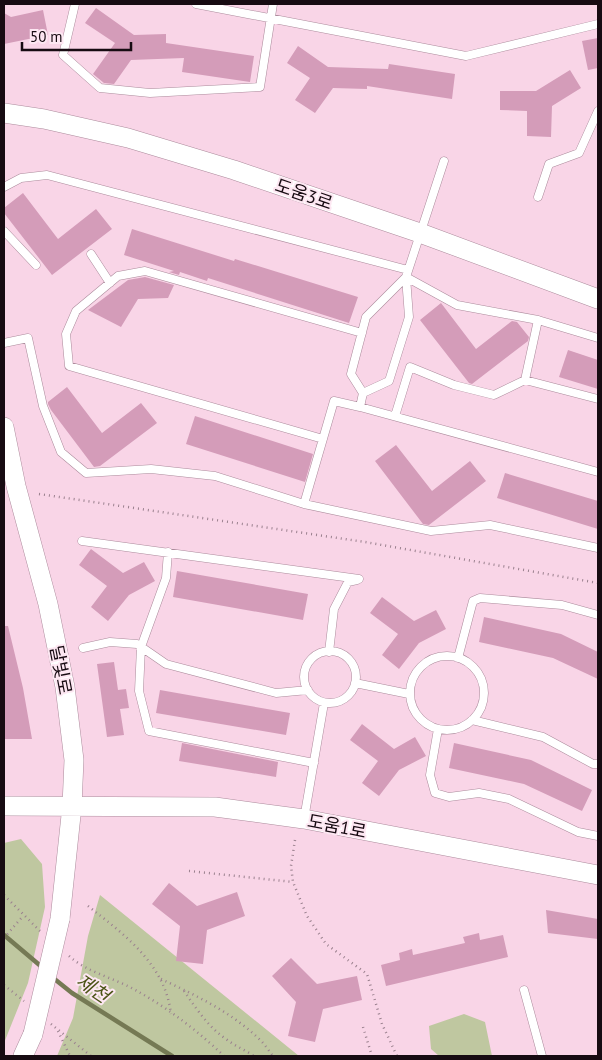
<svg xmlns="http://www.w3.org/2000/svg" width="602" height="1060" viewBox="0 0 602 1060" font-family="'PT Sans','Noto Sans KR',sans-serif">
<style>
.green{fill:#bfc7a0}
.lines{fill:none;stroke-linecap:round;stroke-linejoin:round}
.stream{stroke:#757954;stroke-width:4.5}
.building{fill:#d49cb9}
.service-casing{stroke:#ac8b9c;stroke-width:9}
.tertiary-casing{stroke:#ac8b9c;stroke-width:20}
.path{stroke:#9a808e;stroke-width:2.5;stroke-dasharray:1 4;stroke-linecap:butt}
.service{stroke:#fff;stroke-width:8}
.tertiary{stroke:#fff;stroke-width:19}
.tertiary-bridge-casing{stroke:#ac8b9c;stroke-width:20;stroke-linecap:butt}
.tertiary-bridge{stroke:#fff;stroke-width:19}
.labels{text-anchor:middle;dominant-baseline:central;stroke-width:4;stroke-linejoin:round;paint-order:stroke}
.street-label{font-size:18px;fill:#170b12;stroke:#fde7f2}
.water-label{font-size:19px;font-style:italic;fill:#4b5416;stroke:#fde7f2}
</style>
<rect width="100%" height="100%" fill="#f9d5e7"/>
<path class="green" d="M21,839L42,864L45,907L28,983L4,1043V843Z
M100,895L299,1056H57L73,1018L88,936Z
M464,1014L485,1022L492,1056H439L431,1049L429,1026Z"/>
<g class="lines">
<path class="stream" d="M4,935L43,968
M52,977L72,993L172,1056"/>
</g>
<path class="building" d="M96,8L134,35L166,34V43L254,56L250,82L182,72L184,58L131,60L114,84L104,83L93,74L115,43L85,23Z
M43,10L48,35L4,44V13L11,17Z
M598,38V68L588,70L582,41Z
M298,46L328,67L388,69L389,64L455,74L452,99L367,86V89L333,88L315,113L295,100L310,78L287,63Z
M570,70L581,88L552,106L551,137L527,136V111L500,110V91H536Z
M23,193L58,239L96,209L112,229L52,275L4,213V208Z
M132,229L234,261L235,259L358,297L349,323L208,278L207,281L180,272L179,275L169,272L174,271L124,255Z
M145,277L174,285L168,298L138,299L121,327L88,310L128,280Z
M441,303L476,349L512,321L517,322L529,337L528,341L472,384L469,383L420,320Z
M568,350L598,360V389L559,377Z
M67,387L102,433L141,403L157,423L100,466L94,467L51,410L48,404V402Z
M195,416L313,454L305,482L186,444Z
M396,445L432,491L470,461L486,481L429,525L423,524L375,461Z
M505,473L598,501V529L497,498Z
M91,549L123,573L144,562L155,581L129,595L108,621L91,607L107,586L79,565Z
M177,571L308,594L303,620L173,597Z
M382,597L414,621L436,610L446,629L419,643L399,669L382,655L398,634L370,613Z
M484,617L561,634L598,652V679L553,658L479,642Z
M4,626H8L23,688L32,739H4Z
M114,662L118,690L126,689L129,708L120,709L124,735L107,737L97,664Z
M160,690L290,713L286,735L156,713Z
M362,724L394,749L415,737L426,756L399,770L379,796L362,783L378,761L350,740Z
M182,743L278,762L276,777L179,761Z
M454,743L531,760L592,790L582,811L524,784L449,768Z
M169,883L197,906L237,892L245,916L207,930L203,964L176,961L180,926L152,904Z
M546,910L598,919V939L548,933Z
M479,933L480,940L503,935L508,957L386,986L381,965L400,960L399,953L412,949L413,955L465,943L463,937Z
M291,958L317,984L357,976L362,1000L323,1009L315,1042L288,1036L296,1002L272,976Z"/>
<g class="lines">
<defs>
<path id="service" d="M75,4L63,55L100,88L150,93L260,87L273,4
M196,4L466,56L598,24
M4,187L21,178L47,175L408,270
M538,197L549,164L579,153L598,111
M4,231L36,265
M91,254L110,283
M406,277L457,305L538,320L598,338
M4,343L28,338L43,406L61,452L86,473L151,469L215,476L304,504L431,531L490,525L598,548
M525,380L538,320
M363,393L389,381L409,317L406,277L444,161
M360,407L363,393L351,374L366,317L406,277
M395,416L410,367L454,385L494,395L525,380L598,399
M323,439L69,366L66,334L76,311L118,276L145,271L362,333
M304,504L334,401L360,407L598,472
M82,541L359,579
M168,552L166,578L141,647L139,691L149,731L314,763
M83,648L110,642L137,644L166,664L276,693L308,690
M304 677a26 26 0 1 1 52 0a26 26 0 1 1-52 0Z
M329,652L334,609L348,582L357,580
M410 693a37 37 0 1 1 74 0a37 37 0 1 1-74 0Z
M458,658L473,601L480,598L562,605L598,615
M355,683L409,694
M472,720L543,737L593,764H598
M438,729L430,775L435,793L449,797L479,793L509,799L578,832L598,836
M304,819L324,703
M524,990L542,1056"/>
<path id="tertiary" d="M4,113L44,119L128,138L234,170L420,233L598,299
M4,427L16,486L48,604L65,687L74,760L72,806L60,919
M4,806L215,807L304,819L598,875
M23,1056L33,1034"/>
</defs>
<use href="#service" class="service-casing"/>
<use href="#tertiary" class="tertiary-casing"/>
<path class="path" d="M39,494L365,542L598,583
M295,840L291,866L293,882L307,916L326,944L367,974L382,1024L397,1056
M189,871L293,882
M4,895L40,931
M88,906C125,935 165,964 171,1014
M4,938L23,916
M69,956C88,973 115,978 137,991C168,1008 199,1032 224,1056
M161,979C195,995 231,1012 258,1038C264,1043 268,1050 273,1056
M4,985L24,1001
M184,991C196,1008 208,1027 226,1039C235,1046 245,1050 254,1056
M51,1024L91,1056
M363,1027L372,1056
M58,1031L70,1056"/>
<use href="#service" class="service"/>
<use href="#tertiary" class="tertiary"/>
<defs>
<path id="tertiary-bridge" d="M33,1034L60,919"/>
</defs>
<use href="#tertiary-bridge" class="tertiary-bridge-casing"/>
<use href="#tertiary-bridge" class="tertiary-bridge"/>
</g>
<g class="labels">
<g class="street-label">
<text transform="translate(304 194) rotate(19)">도움3로</text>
<text transform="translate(61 670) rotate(79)">달빛로</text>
<text transform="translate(337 826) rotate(11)">도움1로</text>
</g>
<g class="water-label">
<text transform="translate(93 988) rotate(34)">제천</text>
</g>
</g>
<rect width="602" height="1060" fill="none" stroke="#170b12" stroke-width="10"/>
<path d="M22 42v8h109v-8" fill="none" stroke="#170b12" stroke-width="2.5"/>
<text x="30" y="42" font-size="15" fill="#170b12" stroke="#fde7f2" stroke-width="4" paint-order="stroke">50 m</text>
</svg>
